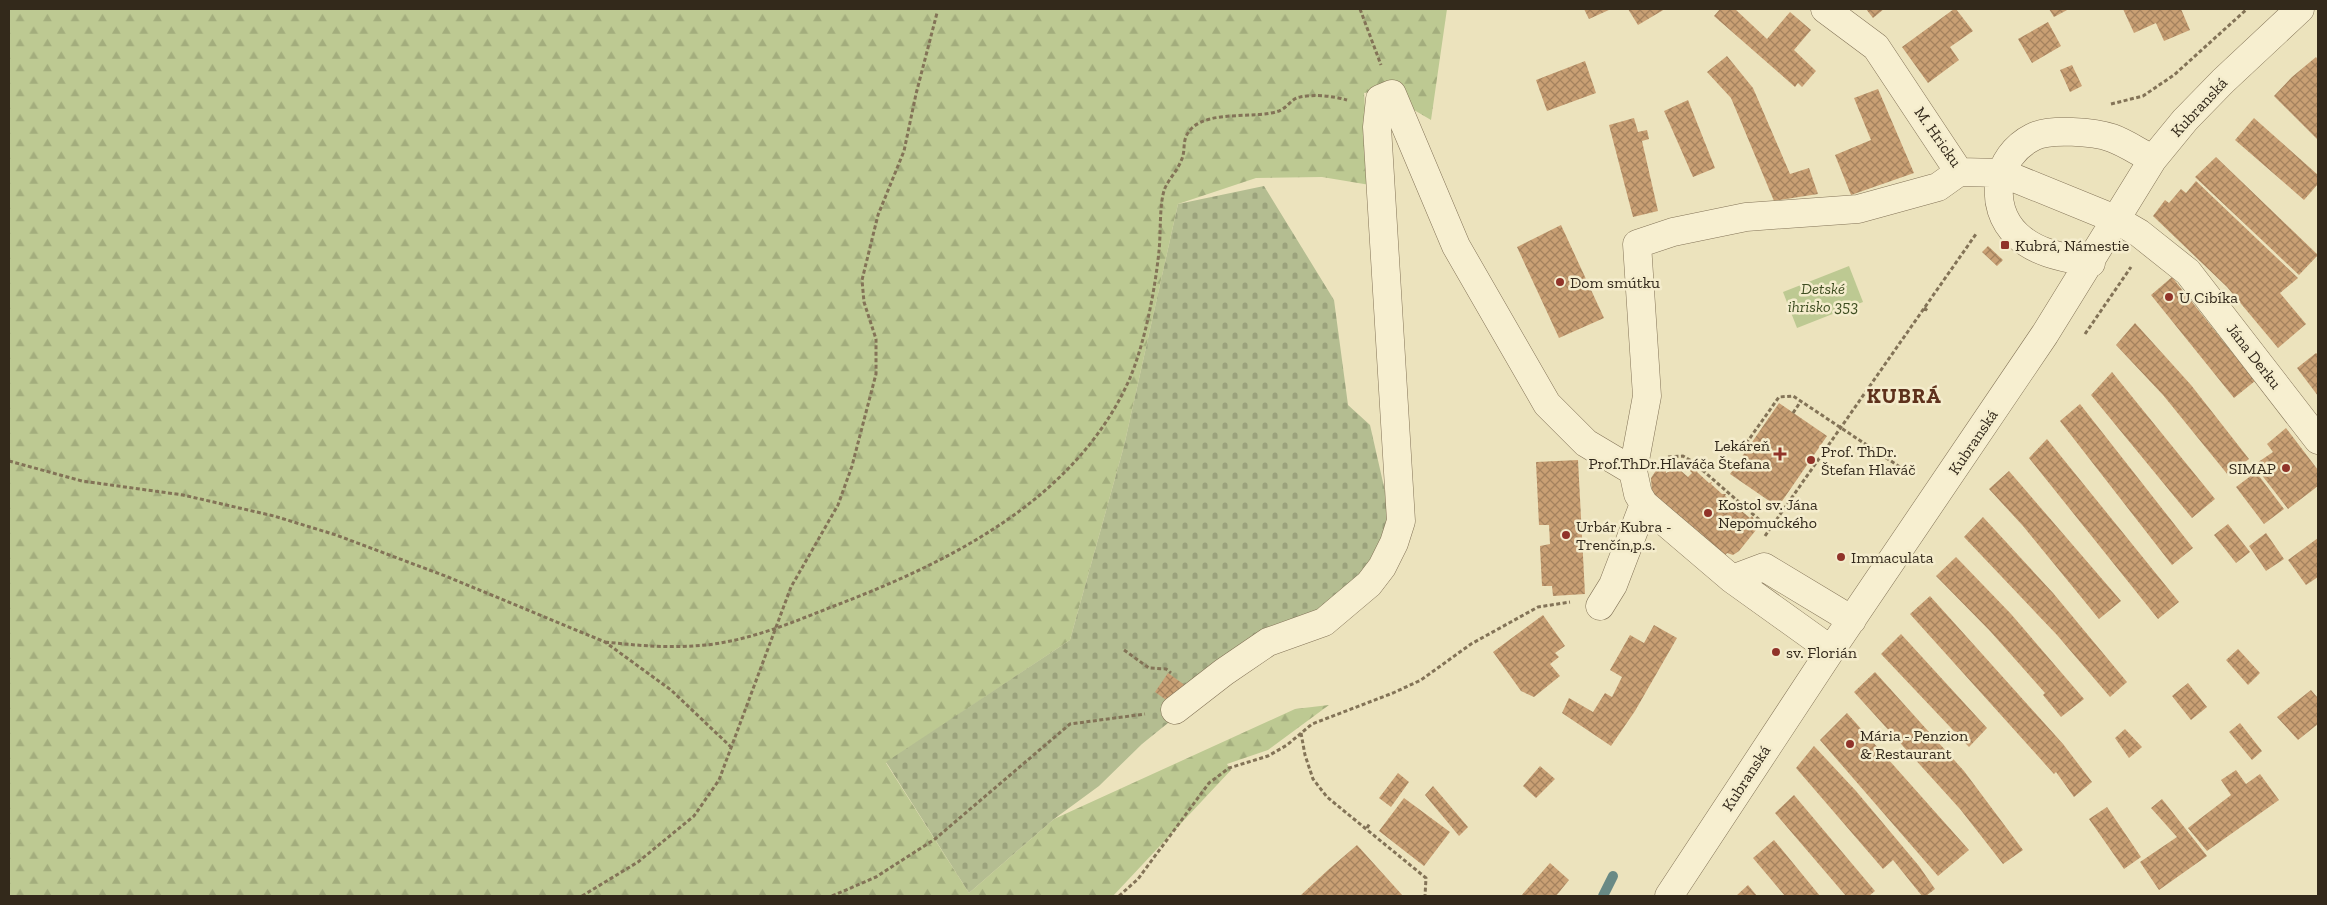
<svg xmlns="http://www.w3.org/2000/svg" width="2327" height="905" viewBox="0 0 2327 905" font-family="'Zilla Slab',serif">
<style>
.green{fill:#bdc992}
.forest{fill:url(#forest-firs)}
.cemetery{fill:url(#cemetery-stones)}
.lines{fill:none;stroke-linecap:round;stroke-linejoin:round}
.stream{stroke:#698a85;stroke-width:10}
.building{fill:url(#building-cross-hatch)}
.minor-casing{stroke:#837357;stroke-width:29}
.path{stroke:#837357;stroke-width:3;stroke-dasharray:4 2.5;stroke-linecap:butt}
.minor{stroke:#f7efd0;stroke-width:28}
.poi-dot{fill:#903329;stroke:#f4eccc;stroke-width:2}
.labels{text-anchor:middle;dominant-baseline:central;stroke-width:5;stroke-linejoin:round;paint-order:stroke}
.street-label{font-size:16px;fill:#33291b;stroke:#f4eccc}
.poi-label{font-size:16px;fill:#33291b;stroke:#f4eccc;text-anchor:start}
.park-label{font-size:16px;font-style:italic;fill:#3f4e22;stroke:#f4eccc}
.district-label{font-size:21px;font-weight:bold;letter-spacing:1px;fill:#5e311c;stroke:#f4eccc}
</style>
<defs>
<pattern id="forest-firs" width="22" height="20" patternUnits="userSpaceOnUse" patternTransform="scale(1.25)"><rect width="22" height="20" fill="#bdc992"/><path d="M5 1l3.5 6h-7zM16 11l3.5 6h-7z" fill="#a3ad7d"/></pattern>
<pattern id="cemetery-stones" width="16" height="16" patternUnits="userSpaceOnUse" patternTransform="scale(1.25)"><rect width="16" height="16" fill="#b4bd91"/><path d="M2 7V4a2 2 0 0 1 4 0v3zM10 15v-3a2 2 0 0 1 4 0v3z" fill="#9ba27c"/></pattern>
<pattern id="building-cross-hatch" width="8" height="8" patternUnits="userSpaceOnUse" patternTransform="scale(1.25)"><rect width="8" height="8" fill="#c9a074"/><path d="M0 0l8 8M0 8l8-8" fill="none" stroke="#a4825e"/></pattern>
</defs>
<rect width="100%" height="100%" fill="#ece3bd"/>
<path class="green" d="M1849,266L1863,302L1797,328L1783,292Z"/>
<path class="forest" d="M9,9H1447L1431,120L1380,90L1364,93L1370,185L1322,177L1256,178L1178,204L1124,446L1070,640L886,763L969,893L1054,819L1295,709L1329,705L1268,750L1227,764L1231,770L1113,896H9Z"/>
<path class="cemetery" d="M1264,186L1334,300L1348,405L1370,425L1399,553L1230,673L1142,744L1099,786L1054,819L969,893L886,762L1070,640L1124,446L1178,204Z"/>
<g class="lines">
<path class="stream" d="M1603,896L1613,876"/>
</g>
<path class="building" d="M1584,9H1611L1589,19Z
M1628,9H1665L1638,25Z
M1720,9H1735L1767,39L1790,12L1811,30L1794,50L1816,71L1802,87L1798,83L1795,87L1714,16Z
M1866,9H1884L1873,18Z
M1954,9H1956L1973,31L1950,47L1959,60L1928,83L1902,47Z
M2049,9H2069L2054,17Z
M2123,9H2181L2190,30L2164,41L2156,23L2134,33Z
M2048,22L2061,46L2032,63L2018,39Z
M1727,56L1753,88L1790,174L1809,168L1818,194L1774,201L1731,98L1707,72Z
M2316,57L2318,60V140L2274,96L2292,77Z
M1585,61L1596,93L1547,111L1536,80Z
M2072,65L2082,86L2070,92L2060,70Z
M1878,89L1914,173L1851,195L1835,155L1871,140L1854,98Z
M1688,100L1715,168L1693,177L1664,111Z
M1634,118L1638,132L1647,130L1649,139L1642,141L1658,211L1633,217L1609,125Z
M2254,118L2318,175V184L2304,200L2235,140Z
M2216,157L2318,255L2299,275L2195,177Z
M2196,181L2298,278L2280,293L2306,324L2278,348L2227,287L2153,216L2165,200L2169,203L2181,189L2186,193Z
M1561,225L1604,318L1559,338L1517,247Z
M1988,246L2003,260L1997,266L1982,252Z
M2172,277L2255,381L2234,398L2151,295Z
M2135,323L2191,385L2249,459L2228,475L2163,395L2116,345Z
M2316,353L2318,355V396L2297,368Z
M2112,372L2215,499L2192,518L2091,395Z
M1779,403L1827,436L1778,507L1730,474Z
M2080,404L2193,548L2172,565L2060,421Z
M2286,428L2318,470V486L2288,509L2254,465L2273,452L2267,444Z
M2047,439L2179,602L2158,619L2029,458Z
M1578,460L1585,594L1553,596L1552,586H1542L1540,546L1550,544L1549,525H1539L1536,462Z
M1665,463L1666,473L1672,470H1680L1688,477L1692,473L1690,471L1692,468H1696L1698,470L1697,472L1709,483L1712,482L1711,484L1722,494H1726L1725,496L1736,506L1738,504V508L1750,518L1752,516L1754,519L1752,526L1756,530L1739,551L1733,555L1727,553L1724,557L1652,495L1651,478L1659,466Z
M2009,471L2121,601L2099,619L2023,526L1989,489Z
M2256,472L2284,509L2264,524L2236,487Z
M1983,517L2053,593L2127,682L2110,697L2057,635L1964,537Z
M2228,524L2250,552L2236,563L2214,535Z
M2266,533L2284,559L2266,571L2249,546Z
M2318,538V577L2306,585L2288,560Z
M1956,557L2011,614L2084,699L2061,717L2043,695L2045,693L1990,631L1936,576Z
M1930,596L2063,744L2092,782L2074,797L2056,772L2054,774L1910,614Z
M1543,615L1565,646L1555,653L1559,657L1550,664L1560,676L1534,697L1521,691L1493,652Z
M1654,625L1677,638L1635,711L1611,746L1562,713L1569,698L1593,712L1605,693L1612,697L1622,677L1610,670L1630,635L1644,643Z
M1901,634L1987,728L1969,747L1881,654Z
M2238,649L2260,673L2248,685L2226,660Z
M1875,672L1964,771L2023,850L2003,864L1960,809L1854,692Z
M1168,673L1186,686L1173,705L1155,692Z
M2188,683L2207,707L2191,720L2172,696Z
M2311,690L2318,698V724L2298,740L2277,717Z
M1847,713L1969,850L1938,876L1820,740Z
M2240,723L2262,751L2252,760L2229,732Z
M2125,729L2142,747L2129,758L2115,738Z
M1814,746L1856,791L1919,866L1935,889L1926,896H1922L1893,860L1883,869L1796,768Z
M1540,766L1555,779L1536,798L1523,786Z
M2236,770L2246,784L2260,774L2279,800L2207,851L2188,828L2231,795L2221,780Z
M1398,773L1409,782L1391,807L1379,798Z
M1433,786L1468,827L1459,836L1425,795Z
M1794,795L1875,891L1869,896H1846L1775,813Z
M1404,798L1450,832L1424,866L1379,831Z
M2162,799L2207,856L2159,890L2140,862L2177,837L2151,808Z
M2107,807L2141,857L2124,869L2089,819Z
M1774,840L1820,896H1785L1753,858Z
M1357,845L1403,896L1301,895L1328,870Z
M1550,863L1569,880L1556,896H1521Z
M1748,885L1757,896H1736Z"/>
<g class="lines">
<defs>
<path id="minor" d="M1825,9L1876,47L1959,172L2002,173L2115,219L2139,233L2188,272L2318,440
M2091,263C2066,258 2037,254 2017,235C1987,206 1995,156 2033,137C2050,128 2095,132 2112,138C2126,143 2140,153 2153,159
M1732,579L1764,567L1852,620
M1600,606L1613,585L1644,504
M1831,650L1732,579L1644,504L1638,494L1633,471L1647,396L1637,244L1673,232L1746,217L1858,209L1938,187L1959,172
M1175,710L1224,672L1268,642L1324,622L1369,584L1382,567L1394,543L1401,521L1377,127L1380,99L1392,94L1456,246L1547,404L1586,443L1633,471
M1669,896L1831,650L2045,334L2153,159L2185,120L2223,81L2300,9"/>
</defs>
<use href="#minor" class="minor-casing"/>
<path class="path" d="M1360,9L1381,65
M2111,104L2143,96L2174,75L2247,9
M1924,308L1928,311
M2085,334L2131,267
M1793,413L1801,401
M1749,447L1745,445L1779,397L1793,396L1912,475
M1668,457L1683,456L1693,462L1770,529
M9,461L82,481L183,495L274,516L336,535L448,577L605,642L671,690L731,747
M1765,536L1976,234
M605,642C642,646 677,649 714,644C756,638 796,621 834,606C950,562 1077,499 1130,378C1145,342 1155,290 1159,251C1161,233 1159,203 1165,188C1169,179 1177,171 1181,161C1187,149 1180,140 1192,128C1211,110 1256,119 1279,111C1287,108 1292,98 1300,97C1314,94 1333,96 1347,100
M1124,650L1149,668L1166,669L1171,673
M1301,733L1305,755L1313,779L1327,797L1426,878L1425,896
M1367,828L1370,823
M582,896L638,862L694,816L719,780L791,587L838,505L852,466L876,374V339L864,302L862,280L878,215L904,151L916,94L937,13
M832,896L876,877L935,839L1070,724L1145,714
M1119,896L1138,879L1209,783L1229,768L1268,756L1287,745L1312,724L1393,693L1421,680L1471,644L1538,607L1570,602"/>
<use href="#minor" class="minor"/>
</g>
<g class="poi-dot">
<rect x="2000" y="240" width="10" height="10" rx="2.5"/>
<circle cx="1560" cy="282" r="5"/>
<circle cx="2169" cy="297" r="5"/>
<path d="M1777.5 446.5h5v5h5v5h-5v5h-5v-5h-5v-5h5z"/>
<circle cx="1811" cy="460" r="5"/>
<circle cx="2286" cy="468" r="5"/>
<circle cx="1708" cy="513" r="5"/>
<circle cx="1566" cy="535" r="5"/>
<circle cx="1841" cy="557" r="5"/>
<circle cx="1776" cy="652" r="5"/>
<circle cx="1850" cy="744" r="5"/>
</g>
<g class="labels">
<g class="street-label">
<text transform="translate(2199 107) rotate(-47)">Kubranská</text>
<text transform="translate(1938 137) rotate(55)">M. Hricku</text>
<text transform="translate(2254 356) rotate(52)">Jána Derku</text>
<text transform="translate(1973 442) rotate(-56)">Kubranská</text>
<text transform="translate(1746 778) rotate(-57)">Kubranská</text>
</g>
<g class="poi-label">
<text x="2015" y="245">Kubrá, Námestie</text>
<text x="1570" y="282">Dom smútku</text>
<text x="2179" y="297">U Cibíka</text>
<text x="1770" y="445" text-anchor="end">Lekáreň<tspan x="1770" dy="18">Prof.ThDr.Hlaváča Štefana</tspan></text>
<text x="1821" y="451">Prof. ThDr.<tspan x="1821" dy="18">Štefan Hlaváč</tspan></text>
<text x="2276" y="468" text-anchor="end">SIMAP</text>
<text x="1718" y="504">Kostol sv. Jána<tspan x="1718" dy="18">Nepomuckého</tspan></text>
<text x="1576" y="526">Urbár Kubra -<tspan x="1576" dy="18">Trenčín,p.s.</tspan></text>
<text x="1851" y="557">Immaculata</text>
<text x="1786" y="652">sv. Florián</text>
<text x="1860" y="735">Mária - Penzion<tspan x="1860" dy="18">&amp; Restaurant</tspan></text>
</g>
<g class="park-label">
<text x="1823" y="288">Detské<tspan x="1823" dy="18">ihrisko 353</tspan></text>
</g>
<g class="district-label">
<text x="1904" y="395">KUBRÁ</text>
</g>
</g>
<rect width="2327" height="905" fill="none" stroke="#33291b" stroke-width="20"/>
</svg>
